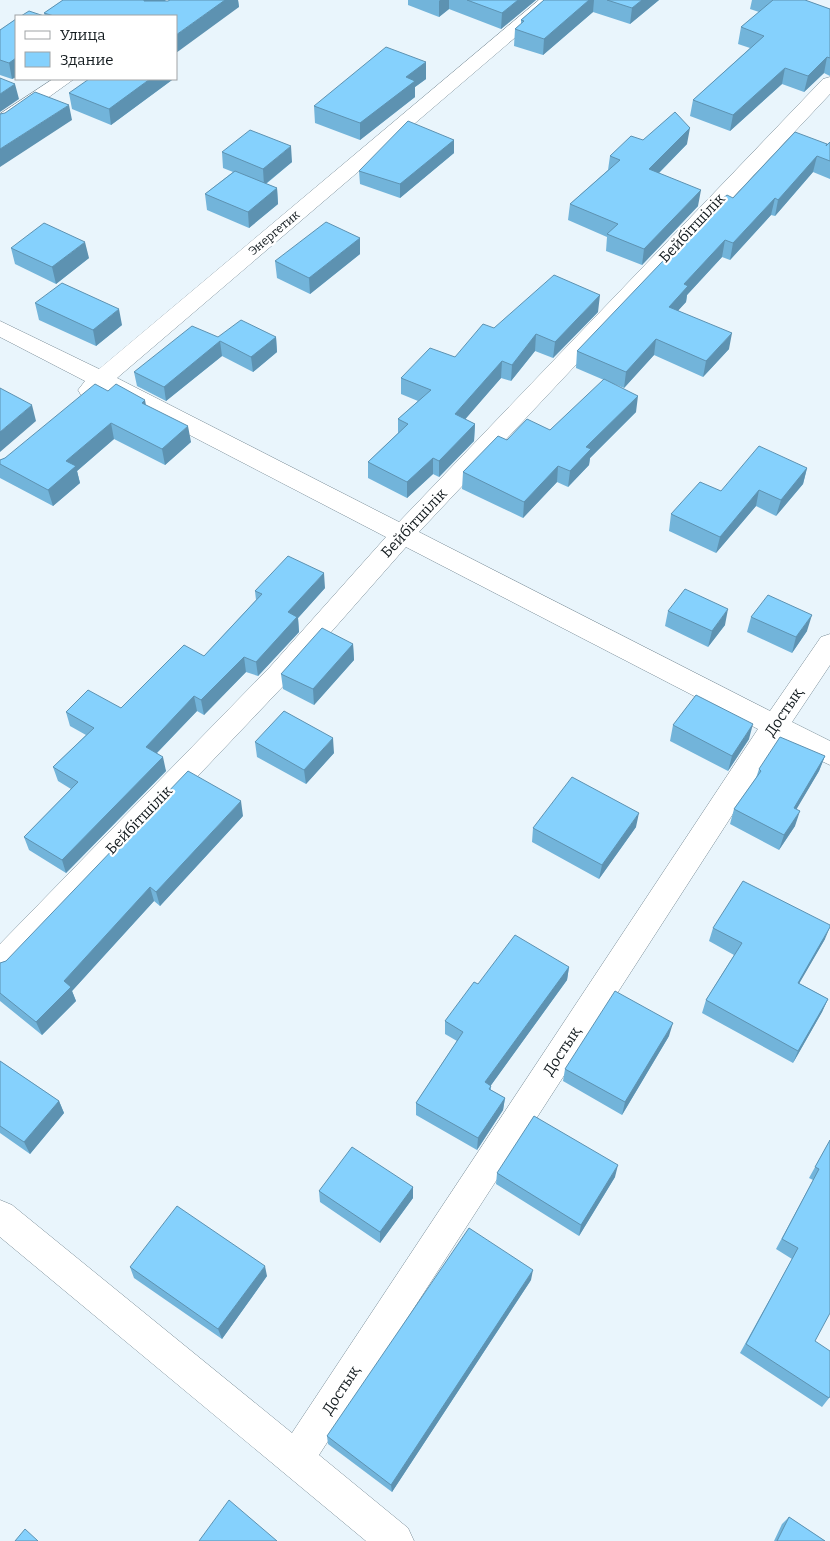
<svg xmlns="http://www.w3.org/2000/svg" width="830" height="1541" viewBox="0 0 830 1541" font-family="Bitter,serif">
<style>
.lines{fill:none;stroke-linecap:round;stroke-linejoin:round}
.minor-casing{stroke:#798c97;stroke-width:1}
.minor{fill:#fff;fill-rule:evenodd}
.wall{fill:#72b4da}
.shaded-wall{fill:#5d92b1}
.building{fill:#85d1fd;stroke:#5d92b1}
.labels{text-anchor:middle;dominant-baseline:central;stroke-width:4.5;stroke-linejoin:round;paint-order:stroke}
.far-street-label{font-size:12px;fill:#121a1e;stroke:#fff}
.street-label{font-size:15px;fill:#121a1e;stroke:#fff}
</style>
<rect width="100%" height="100%" fill="#e9f5fc"/>
<g class="lines">
<defs>
<path id="minor" d="M539,0H559L117,378L399,522L823,79L830,77V94L419,532L770,711L821,637L830,634V665L792,722L830,741V765L780,741L319,1455L408,1528L414,1541H366L0,1237V1200L12,1205L292,1433L758,729L406,547L288,681L11,973L0,977V944L270,667L386,537L103,390L89,398L81,395L78,390L85,381L0,337V321L99,369Z
M53,79H74L7,127L0,129V114Z"/>
</defs>
<use href="#minor" class="minor-casing"/>
<use href="#minor" class="minor"/>
</g>
<path class="wall" d="M63,0H166L164,1H168L170,0H238L239,7L176,16H45L44,13Z
M408,0H536L501,29L449,9L439,17L408,5Z
M544,0H659L630,24L593,12L543,55L514,46L515,29L521,24V20Z
M752,0H807V1L830,9V76L824,73L804,92L782,84L730,131L690,116L693,100L750,48L738,44L741,27L759,12L750,9Z
M16,19V77L12,79L0,75V30Z
M426,62V79L415,87V97L360,140L315,123L314,106Z
M172,80L111,125L72,109L69,93Z
M454,140V153L400,198L360,184L359,171Z
M643,140L687,144L659,173L698,206L642,265L606,251L607,237L568,220L570,204L608,170L610,156Z
M830,142V179L813,172L775,216L771,215L730,260L722,257L687,295L686,302L678,310L729,349L703,377L654,355L624,388L614,384L636,412L590,458L589,465L568,487L557,482L523,518L462,489L463,472L507,440L550,430L604,380L576,368L577,351L733,198L827,144Z
M222,152L292,162L266,184L277,188L278,204L249,228L207,210L205,194L233,172L223,168Z
M360,238V254L310,294L277,278L275,261Z
M11,248L89,258L56,284L15,264Z
M35,303L122,325L96,346L39,320Z
M598,312L553,358L535,351L511,381L501,378L465,419L475,424L474,441L439,477L433,474L407,498L368,478V462L398,433V419L418,401L401,394V378L455,357L494,328Z
M218,337H276L277,352L253,372L222,356L166,401L137,386L134,372Z
M108,391L146,405L191,442L165,465L114,439L77,471L80,483L53,506L0,478V460L5,458Z
M807,468L803,484L776,516L756,506L716,553L669,531L671,514L721,491Z
M325,588L298,618L299,632L258,676L246,672L204,715L197,711L157,753L166,771L66,873L29,850L24,837L71,789L58,781L53,767L86,735L70,726L66,712L121,708L204,656L256,600L255,591Z
M668,611L725,625L708,647L665,626Z
M751,617L807,631L792,653L747,632Z
M353,644L354,660L314,705L283,689L281,674Z
M673,725L749,739L728,771L670,741Z
M255,742L334,753L306,784L257,757Z
M825,756L819,771L796,809L795,826L779,850L730,824L734,809L756,778L759,769Z
M243,816L160,906L154,901L72,991L76,1001L42,1035L0,1001V963L6,961Z
M636,827L599,879L532,842L533,828Z
M713,928L825,939L799,983L828,999L822,1012L793,1063L702,1013L706,1000L734,955L709,941Z
M569,967L567,980L491,1085V1090L505,1098L503,1110L477,1150L416,1115V1103L457,1041L445,1034V1021L478,984Z
M669,1036L622,1115L563,1081L565,1069Z
M0,1061L59,1101L64,1113L30,1154L0,1133Z
M830,1140L815,1341L829,1398L822,1407L740,1353L792,1259L776,1249L813,1180L809,1178Z
M497,1173L615,1177L579,1236L496,1184Z
M413,1187V1198L380,1243L320,1202L319,1191Z
M130,1267L267,1276L222,1339L134,1278Z
M531,1280L392,1492L328,1444L327,1436Z
M789,1517L825,1541H774L782,1524Z"/>
<path class="shaded-wall" d="M144,0H166L147,15Z
M225,0H238L239,7L176,53V35Z
M440,0H449V9L439,17V1Z
M518,0H536L501,29L502,13Z
M589,0H594L593,12L543,55L544,39Z
M642,0H659L630,24L632,8Z
M827,57L824,73L804,92L808,76Z
M16,58V77L12,79L9,63Z
M426,62V79L415,87V97L360,140V123L406,77Z
M785,68L782,84L730,131L733,115Z
M150,79H171L172,80L111,125L109,109Z
M15,84L19,99L0,112V94Z
M69,105L72,120L0,167V149Z
M690,128L687,144L647,185L649,169Z
M454,140V153L400,198V184Z
M291,146L292,162L264,185L263,169Z
M817,156L813,172L775,216L778,200Z
M277,188L278,204L249,228L248,212Z
M701,190L698,206L642,265L644,249Z
M775,198L771,215L730,260L733,243Z
M360,238V254L310,294L309,278Z
M725,240L722,257L687,295L686,302L667,323L669,307L684,284Z
M85,242L89,258L56,284L52,267Z
M600,295L598,312L553,358L555,342Z
M119,309L122,325L96,346L93,330Z
M732,333L729,349L703,377L706,361Z
M536,334L535,351L511,381L512,365Z
M276,337L277,352L253,372L251,357Z
M656,339L654,355L624,388L626,372Z
M220,341L222,356L166,401L164,387Z
M502,361L501,378L455,431V414Z
M638,396L636,412L590,458L589,465L568,487L570,471L586,447Z
M145,400L148,416L142,403Z
M32,405L36,421L0,452V432Z
M111,423L114,439L77,471L80,483L53,506L48,490L66,461Z
M475,424L474,441L439,477V461Z
M188,426L191,442L165,465L162,449Z
M433,458V474L407,498V482Z
M558,466L557,482L523,518L524,502Z
M807,468L803,484L776,516L781,500Z
M759,490L756,506L716,553L720,537Z
M324,573L325,588L298,618L299,632L258,676L256,662L288,612Z
M728,609L725,625L708,647L712,631Z
M812,615L807,631L792,653L796,637Z
M353,644L354,660L314,705L313,689Z
M244,657L246,672L204,715L201,700Z
M194,696L197,711L149,761L146,747Z
M753,724L749,739L728,771L732,756Z
M333,738L334,753L306,784L304,770Z
M825,756L819,771L789,822L794,808Z
M163,757L166,771L66,873L62,860Z
M241,801L243,816L160,906L156,892Z
M800,811L795,826L779,850L784,835Z
M639,813L636,827L599,879L602,865Z
M150,887L154,901L72,991L76,1001L42,1035L36,1022L64,981Z
M830,927L825,939L792,996L798,983Z
M569,967L567,980L484,1095L485,1082Z
M828,999L822,1012L793,1063L798,1051Z
M673,1023L669,1036L622,1115L625,1102Z
M505,1098L503,1110L477,1150L478,1138Z
M59,1101L64,1113L30,1154L24,1142Z
M618,1165L615,1177L579,1236L581,1225Z
M413,1187V1198L380,1243V1232Z
M265,1266L267,1276L222,1339L218,1329Z
M533,1270L531,1280L392,1492L391,1485Z"/>
<path class="building" d="M63,0H144V1H168L170,0H225L176,35V16H54L44,13Z
M467,0H518L502,13Z
M544,0H589L544,39L515,29L524,21L521,20Z
M607,0H642L632,8Z
M773,0H805L830,9V58L827,57L808,76L785,68L733,115L693,100L764,36L741,27Z
M29,11L44,16H21Z
M16,19V58L9,63L0,60V30Z
M386,47L426,62L406,77L415,81L360,123L314,106Z
M0,78L15,84L0,94Z
M89,79H150L109,109L69,93Z
M35,92L69,105L0,149V114L5,113Z
M675,112L690,128L649,169L701,190L644,249L607,234L618,224L570,204L620,160L610,156L631,136L643,140Z
M408,121L454,140L400,184L359,171Z
M250,130L291,146L263,169L222,152Z
M795,132L827,144L826,146L830,142V161L817,156L778,200L775,198L733,243L725,240L684,284L688,286L669,307L732,333L706,361L656,339L626,372L577,351L722,199L727,195L733,198Z
M235,171L277,188L248,212L205,194Z
M326,222L360,238L309,278L275,261Z
M44,223L85,242L52,267L11,248Z
M554,275L600,295L555,342L536,334L512,365L502,361L455,414L475,424L439,461L433,458L407,482L368,462L408,424L398,419L431,390L401,378L430,348L455,357L483,324L494,328Z
M62,283L119,309L93,330L35,303Z
M241,320L276,337L251,357L220,341L164,387L134,372L192,326L218,337Z
M604,379L638,396L586,447L591,449L570,471L558,466L524,502L463,472L498,436L507,440L527,419L550,430Z
M95,384L108,391L116,384L145,400L142,403L188,426L162,449L111,423L66,461L76,466L48,490L0,464V460L5,458Z
M0,388L32,405L0,432Z
M759,446L807,468L781,500L759,490L720,537L671,514L700,482L721,491Z
M288,556L324,573L288,612L297,617L256,662L244,657L201,700L194,696L146,747L163,757L62,860L24,837L78,782L53,767L94,728L66,712L88,690L121,708L184,645L204,656L262,594L255,591Z
M685,589L728,609L712,631L668,611Z
M768,595L812,615L796,637L751,617Z
M322,628L353,644L313,689L281,674Z
M696,695L753,724L732,756L673,725Z
M284,711L333,738L304,770L255,742Z
M780,737L825,756L794,808L800,811L784,835L734,809L761,771L759,769Z
M188,771L241,801L156,892L150,887L64,981L71,987L36,1022L0,993V963L6,961Z
M572,777L639,813L602,865L533,828Z
M743,881L830,925V927L798,983L828,999L798,1051L706,1000L742,943L713,928Z
M515,935L569,967L485,1082L491,1086L489,1089L505,1098L478,1138L416,1103L463,1032L445,1021L474,982L478,984Z
M615,991L673,1023L625,1102L565,1069Z
M0,1061L59,1101L24,1142L0,1126Z
M534,1116L618,1165L581,1225L497,1173Z
M830,1140V1313L815,1341L830,1351V1396L829,1398L746,1344L798,1248L782,1239L819,1169L815,1167Z
M352,1147L413,1187L380,1232L319,1191Z
M177,1206L265,1266L218,1329L130,1267Z
M469,1228L533,1270L391,1485L327,1436Z
M229,1500L277,1541H199Z
M789,1517L825,1541H777Z
M25,1529L38,1541H15Z"/>
<g class="labels">
<g class="far-street-label">
<text transform="translate(274 233) rotate(-40)">Энергетик</text>
</g>
<g class="street-label">
<text transform="translate(692 228) rotate(-47)">Бейбітшілік</text>
<text transform="translate(414 523) rotate(-47)">Бейбітшілік</text>
<text transform="translate(784 712) rotate(-56)">Достық</text>
<text transform="translate(139 820) rotate(-46)">Бейбітшілік</text>
<text transform="translate(562 1051) rotate(-57)">Достық</text>
<text transform="translate(341 1390) rotate(-57)">Достық</text>
</g>
</g>
<rect x="15" y="15" width="162" height="65" fill="#ffffff" stroke="#a0a3a5"/>
<rect x="25" y="31" width="25" height="8" fill="#ffffff" stroke="#a0a3a5"/>
<text x="60" y="40" font-size="15" fill="#121a1e">Улица</text>
<rect x="25" y="52" width="25" height="15" fill="#85d1fd" stroke="#a0a3a5"/>
<text x="60" y="65" font-size="15" fill="#121a1e">Здание</text>
</svg>
